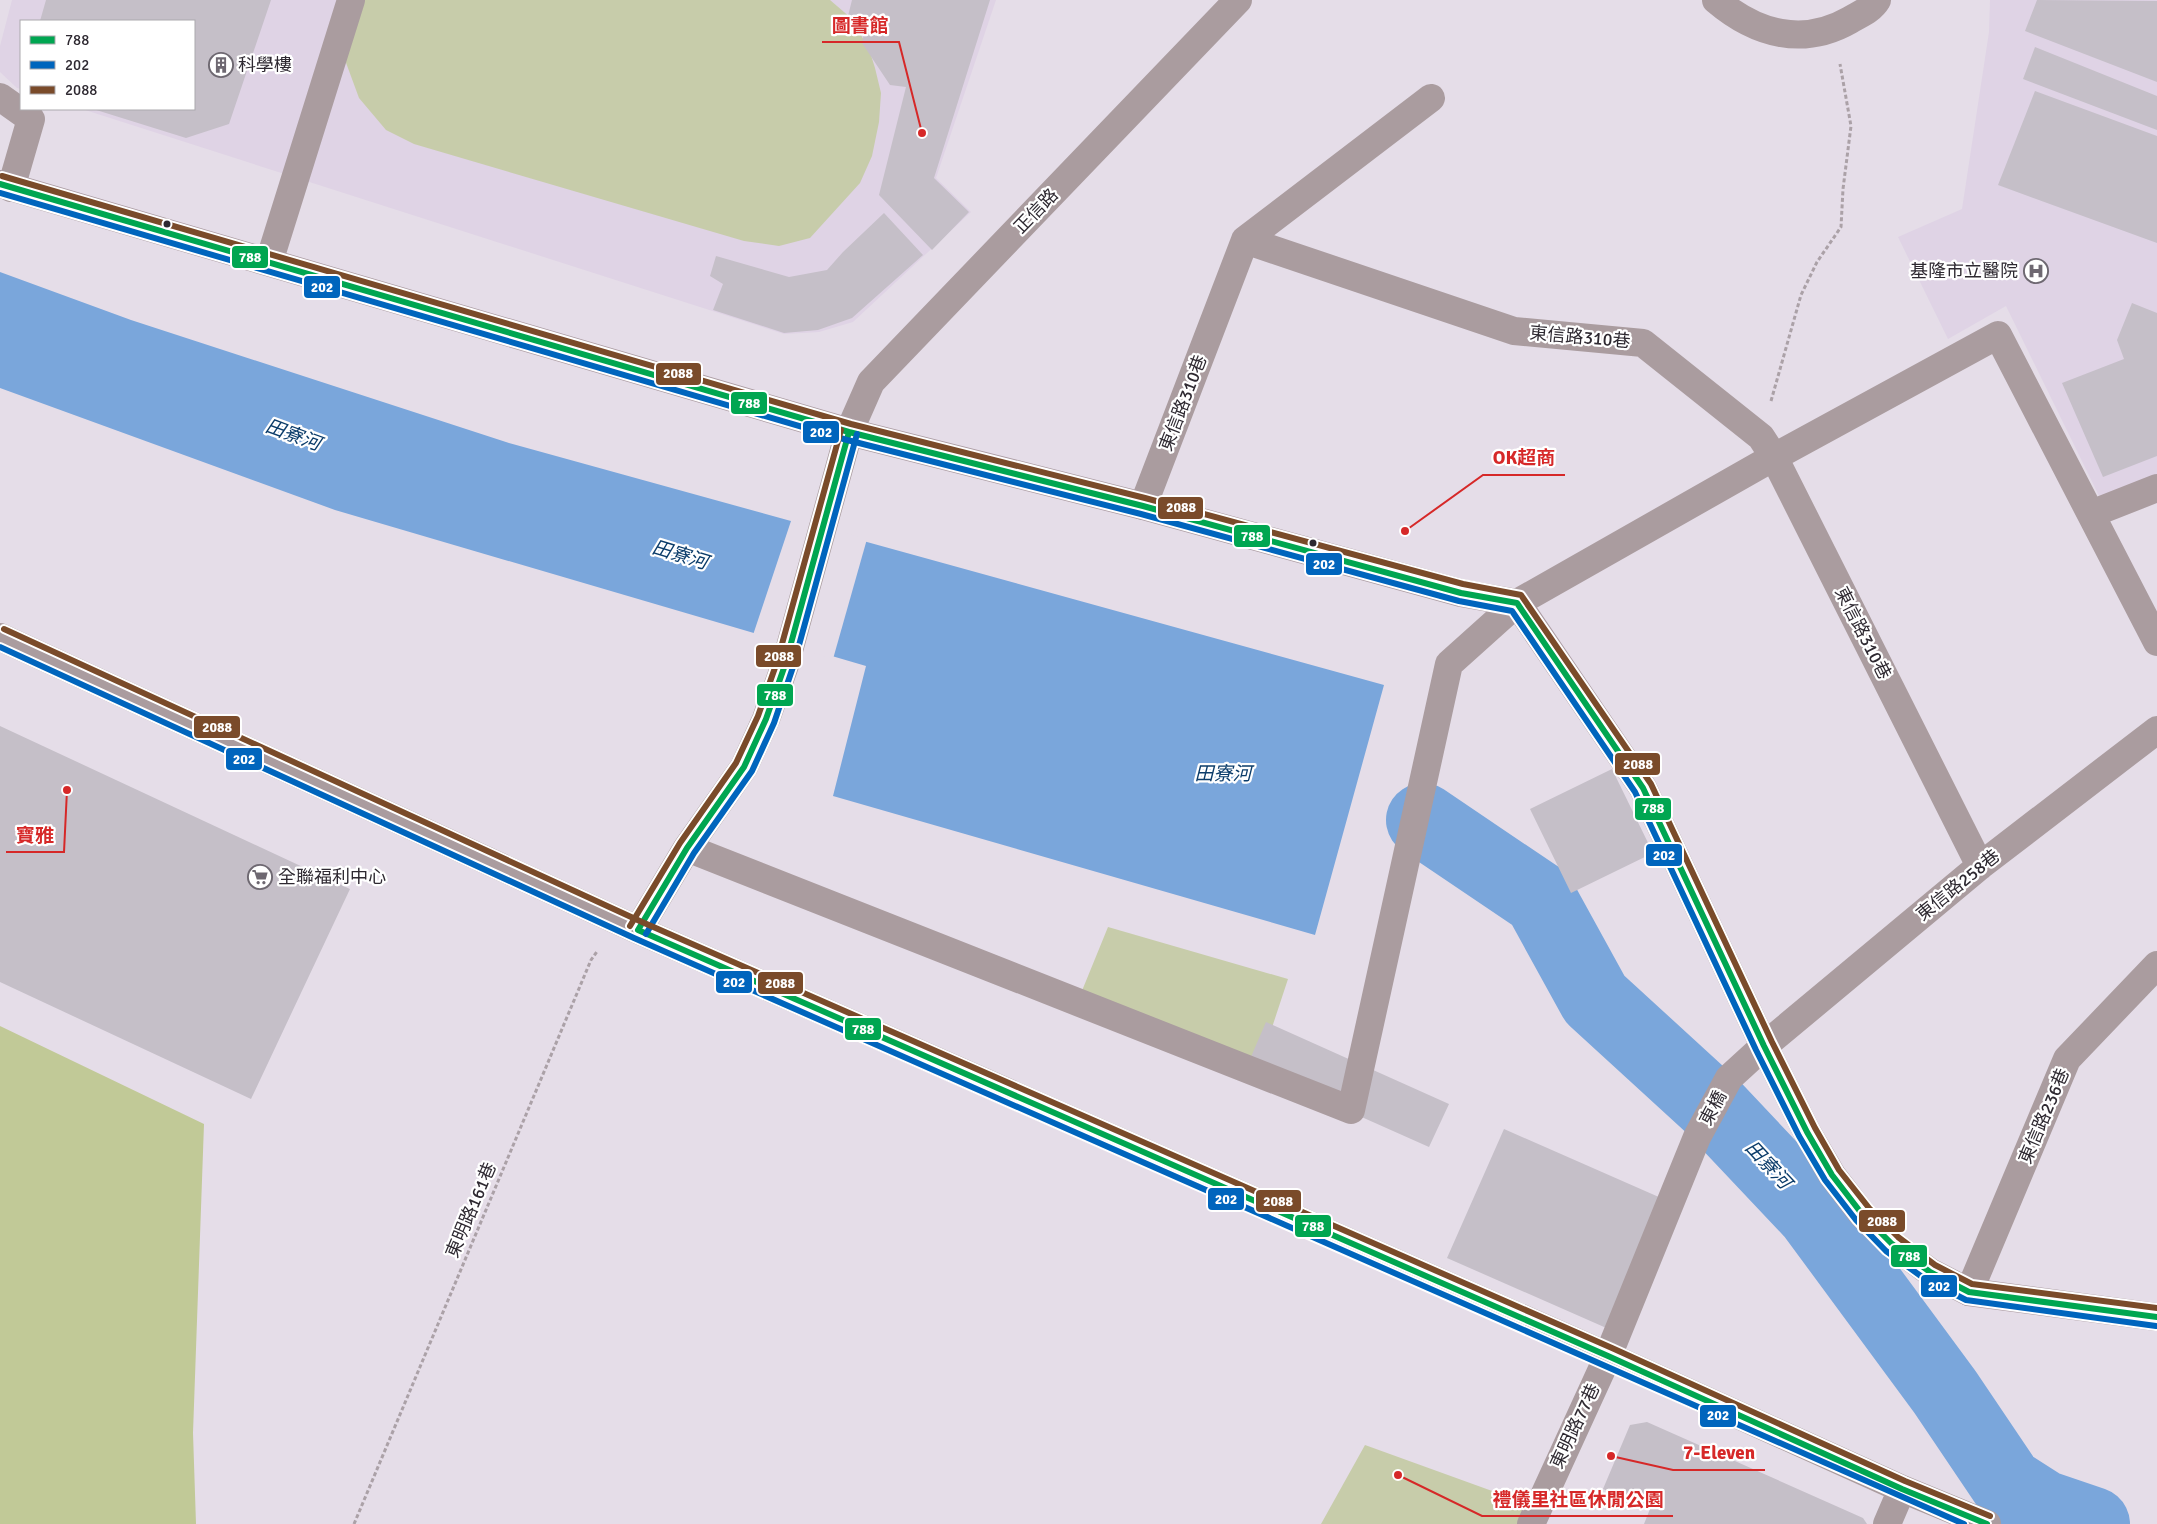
<svg xmlns="http://www.w3.org/2000/svg" width="2157" height="1524" viewBox="0 0 2157 1524" font-family="Signika,'Noto Sans TC',sans-serif">
<style>
.built{fill:#dfd3e5}
.green{fill:#c7ccaa}
.forest{fill:#c1c997}
.water{fill:#7aa6db}
.pier{fill:#e5dde8}
.lines{fill:none;stroke-linecap:round;stroke-linejoin:round}
.river{stroke:#7aa6db;stroke-width:74}
.building{fill:#c5bfc8}
.path{stroke:#aba1a7;stroke-width:3;stroke-dasharray:4 2.5;stroke-linecap:butt}
.minor{stroke:#aa9c9f;stroke-width:28}
.major{stroke:#ac9ca3;stroke-width:28}
.bus-1-casing{stroke:#fff;stroke-width:10}
.bus-2-casing{stroke:#fff;stroke-width:10}
.bus-3-casing{stroke:#fff;stroke-width:10}
.bus-1{stroke:#00a651;stroke-width:6}
.bus-2{stroke:#0065bd;stroke-width:6}
.bus-3{stroke:#7a4b2a;stroke-width:6}
.bus-dot{fill:#2e2931;stroke:#fff;stroke-width:2}
.labels{text-anchor:middle;dominant-baseline:central;stroke-width:4.5;stroke-linejoin:round;paint-order:stroke}
.poi-label{font-size:18px;fill:#2e2931;stroke:#fff;text-anchor:start}
.street-label{font-size:18px;fill:#2e2931;stroke:#fff}
.water-label{font-size:19px;font-style:italic;fill:#0b3c6a;stroke:#fff}
.leader{fill:none;stroke:#d62828;stroke-width:2}
.callout-dot{fill:#d62828;stroke:#fff;stroke-width:2}
.callout-label{font-size:19px;text-anchor:middle;font-weight:bold;fill:#d62828;stroke:#fff;stroke-width:4.5;stroke-linejoin:round;paint-order:stroke}
.line-badge{stroke:#fff;stroke-width:2}
.badge-label{font-size:14px;text-anchor:middle;font-weight:bold;fill:#fff}
</style>
<rect width="100%" height="100%" fill="#e5dde8"/>
<path class="built" d="M12,0H996L936,178L971,212L853,322L819,332L784,334L82,109H194V21H21V89L17,88L0,72V46Z
M1990,0H2157V479L2102,502L2006,306L1948,339L1898,237L1962,209L1989,32Z"/>
<path class="green" d="M352,0H830L851,18L869,49L875,68L881,93L879,122L872,156L860,183L810,238L779,246L744,241L414,144L386,130L359,98L345,60Z
M1108,927L1288,979L1257,1073L1077,1003Z
M1365,1445L1531,1505L1523,1524H1321Z"/>
<path class="forest" d="M0,1026L204,1124L193,1433L196,1524H0Z"/>
<path class="water" d="M0,272L131,320L509,443L1384,685L1315,935L833,796L866,666L335,510L0,388Z"/>
<path class="pier" d="M792,518L867,539L833,659L753,635Z"/>
<g class="lines">
<path class="river" d="M1423,820L1540,899L1595,999L1713,1107L1813,1213L1945,1392L2007,1484L2043,1507L2093,1524"/>
</g>
<path class="building" d="M46,0H271L229,124L186,138L93,109H194V21H40Z
M852,0H990L934,178L969,212L932,250L879,195L906,87L890,85L862,43L865,29L846,24Z
M2037,0L2157,1V82L2025,31Z
M2035,47L2157,96V130L2023,79Z
M2035,91L2157,136V243L1998,185Z
M884,213L923,255L852,318L818,330L784,333L713,310L723,284L710,276L716,256L789,277L827,270L843,252Z
M2132,303L2157,313V456L2103,477L2062,383L2124,359L2117,340Z
M0,726L350,889L251,1099L0,982Z
M1612,769L1653,853L1571,893L1530,809Z
M1266,1022L1449,1104L1429,1147L1247,1066Z
M1504,1129L1677,1205L1620,1334L1447,1258Z
M1647,1422L1863,1518L1867,1524H1644L1650,1509L1603,1489L1630,1425Z"/>
<g class="lines">
<path class="path" d="M1771,401L1801,295L1817,262L1841,227L1843,189L1851,126L1840,64
M354,1524L591,960L598,950"/>
<path class="minor" d="M1716,0C1756,34 1803,47 1850,20C1860,14 1871,10 1877,0
M0,97L31,119L11,188
M1245,240L1431,98
M269,262L351,0
M1143,506L1245,240L1514,331L1643,343L1761,437L1774,457L1980,866
M2091,514L2157,488
M0,637L638,930L1608,1356L1902,1489L1987,1524
M687,848L1351,1110L1449,664L1517,603L1774,457L1998,335L2157,642
M638,930L687,848L744,767L766,719L785,665L849,432L871,382L1238,0
M1969,1292L2067,1059L2157,965
M1531,1524L1608,1356L1697,1137L1729,1078L1764,1046L1980,866L2157,730
M1887,1524L1902,1489"/>
<path class="major" d="M0,184L849,432L1143,506L1461,593L1517,603L1643,788L1764,1046L1807,1132L1832,1175L1862,1214L1892,1244L1930,1272L1969,1292L2157,1317"/>
<defs>
<path id="bus-1" d="M0,184L849,432L1143,506L1461,593L1517,603L1643,788L1764,1046L1807,1132L1832,1175L1862,1214L1892,1244L1930,1272L1969,1292L2157,1317
M638,930L1608,1356L1902,1489L1987,1524
M638,930L687,848L744,767L766,719L785,665L849,432"/>
<path id="bus-2" d="M0,193L847,440L1141,514L1459,601L1512,611L1635,792L1756,1050L1799,1136L1825,1180L1856,1220L1886,1251L1925,1279L1966,1300L2156,1326
M0,647L634,938L1964,1524
M646,934L694,853L752,771L774,723L793,667L857,434"/>
<path id="bus-3" d="M2,176L851,424L1145,498L1463,584L1521,595L1651,784L1772,1042L1815,1128L1839,1170L1869,1208L1898,1237L1935,1265L1972,1284L2157,1308
M4,629L642,922L1612,1348L1905,1481L1990,1516
M630,926L680,843L736,763L758,716L777,662L841,430"/>
</defs>
<use href="#bus-1" class="bus-1-casing"/>
<use href="#bus-2" class="bus-2-casing"/>
<use href="#bus-3" class="bus-3-casing"/>
<use href="#bus-1" class="bus-1"/>
<use href="#bus-2" class="bus-2"/>
<use href="#bus-3" class="bus-3"/>
</g>
<defs>
<symbol id="building-ring" viewBox="-11 -11 22 22"><circle r="9.5" fill="#fff" stroke="#6e6871" stroke-width="1.5"/><path d="M-4-6H4V6H1V3H-1V6H-4ZM-2.5-4.3h1.7v1.8h-1.7ZM.8-4.3h1.7v1.8H.8ZM-2.5-1h1.7V.8h-1.7ZM.8-1h1.7V.8H.8Z" fill="#6e6871"/></symbol>
<symbol id="hospital-ring" viewBox="-11 -11 22 22"><circle r="9.5" fill="#fff" stroke="#6e6871" stroke-width="1.5"/><path d="M-5-5h3v3.5h4V-5h3V5h-3V1.5h-4V5h-3Z" fill="#6e6871"/></symbol>
<symbol id="supermarket-ring" viewBox="-11 -11 22 22"><circle r="9.5" fill="#fff" stroke="#6e6871" stroke-width="1.5"/><path d="M-6-5.5h2.5l.6 2H6L4.5 2H-2.5L-4.4-4H-6ZM-1.5 3.2a1.3 1.3 0 1 0 .1 0ZM3 3.2a1.3 1.3 0 1 0 .1 0Z" fill="#6e6871"/></symbol>
</defs>
<g fill-rule="evenodd">
<use href="#building-ring" x="207" y="51" width="28" height="28"/>
<use href="#hospital-ring" x="2022" y="257" width="28" height="28"/>
<use href="#supermarket-ring" x="246" y="863" width="28" height="28"/>
</g>
<g class="bus-dot">
<circle cx="167" cy="224" r="4.5"/>
<circle cx="1313" cy="543" r="4.5"/>
</g>
<g class="labels">
<g class="poi-label">
<text x="238" y="65">科學樓</text>
<text x="2018" y="271" text-anchor="end">基隆市立醫院</text>
<text x="278" y="877">全聯福利中心</text>
</g>
<g class="street-label">
<text transform="translate(1036 211) rotate(-46)">正信路</text>
<text transform="translate(1580 337) rotate(5)">東信路310巷</text>
<text transform="translate(1183 403) rotate(-69)">東信路310巷</text>
<text transform="translate(1863 633) rotate(63)">東信路310巷</text>
<text transform="translate(1958 885) rotate(-39)">東信路258巷</text>
<text transform="translate(1713 1108) rotate(-62)">東橋</text>
<text transform="translate(2044 1116) rotate(-67)">東信路236巷</text>
<text transform="translate(471 1210) rotate(-67)">東明路161巷</text>
<text transform="translate(1575 1426) rotate(-65)">東明路77巷</text>
</g>
<g class="water-label">
<text transform="translate(293 435) rotate(20)">田寮河</text>
<text transform="translate(680 555) rotate(17)">田寮河</text>
<text x="1223" y="774">田寮河</text>
<text transform="translate(1768 1165) rotate(47)">田寮河</text>
</g>
</g>
<path class="leader" d="M922 133L899 42H822M1405 531L1483 475H1565M67 790L64 852H6M1611 1456L1673 1470H1765M1398 1475L1482 1516H1673"/>
<g class="callout-dot">
<circle cx="922" cy="133" r="5"/>
<circle cx="1405" cy="531" r="5"/>
<circle cx="67" cy="790" r="5"/>
<circle cx="1611" cy="1456" r="5"/>
<circle cx="1398" cy="1475" r="5"/>
</g>
<g class="callout-label">
<text x="860" y="32">圖書館</text>
<text x="1524" y="464">OK超商</text>
<text x="35" y="842">寶雅</text>
<text x="1719" y="1459">7-Eleven</text>
<text x="1578" y="1506">禮儀里社區休閒公園</text>
</g>
<g class="line-badge">
<rect x="231" y="245" width="38" height="24" rx="5" fill="#00a651"/>
<rect x="303" y="275" width="38" height="24" rx="5" fill="#0065bd"/>
<rect x="655" y="362" width="47" height="24" rx="5" fill="#7a4b2a"/>
<rect x="730" y="391" width="38" height="24" rx="5" fill="#00a651"/>
<rect x="802" y="420" width="38" height="24" rx="5" fill="#0065bd"/>
<rect x="1157" y="496" width="47" height="24" rx="5" fill="#7a4b2a"/>
<rect x="1233" y="524" width="38" height="24" rx="5" fill="#00a651"/>
<rect x="1305" y="552" width="38" height="24" rx="5" fill="#0065bd"/>
<rect x="755" y="644" width="47" height="24" rx="5" fill="#7a4b2a"/>
<rect x="756" y="683" width="38" height="24" rx="5" fill="#00a651"/>
<rect x="193" y="715" width="48" height="24" rx="5" fill="#7a4b2a"/>
<rect x="225" y="747" width="38" height="24" rx="5" fill="#0065bd"/>
<rect x="1614" y="752" width="47" height="24" rx="5" fill="#7a4b2a"/>
<rect x="1634" y="797" width="38" height="24" rx="5" fill="#00a651"/>
<rect x="1645" y="843" width="38" height="24" rx="5" fill="#0065bd"/>
<rect x="715" y="970" width="38" height="24" rx="5" fill="#0065bd"/>
<rect x="757" y="971" width="47" height="24" rx="5" fill="#7a4b2a"/>
<rect x="844" y="1017" width="38" height="24" rx="5" fill="#00a651"/>
<rect x="1207" y="1187" width="38" height="24" rx="5" fill="#0065bd"/>
<rect x="1255" y="1189" width="47" height="24" rx="5" fill="#7a4b2a"/>
<rect x="1858" y="1209" width="48" height="24" rx="5" fill="#7a4b2a"/>
<rect x="1294" y="1214" width="38" height="24" rx="5" fill="#00a651"/>
<rect x="1890" y="1244" width="38" height="24" rx="5" fill="#00a651"/>
<rect x="1920" y="1274" width="38" height="24" rx="5" fill="#0065bd"/>
<rect x="1699" y="1404" width="38" height="24" rx="5" fill="#0065bd"/>
</g>
<g class="badge-label">
<text x="250" y="262">788</text>
<text x="322" y="292">202</text>
<text x="678" y="378">2088</text>
<text x="749" y="408">788</text>
<text x="821" y="437">202</text>
<text x="1181" y="512">2088</text>
<text x="1252" y="541">788</text>
<text x="1324" y="569">202</text>
<text x="779" y="661">2088</text>
<text x="775" y="700">788</text>
<text x="217" y="732">2088</text>
<text x="244" y="764">202</text>
<text x="1638" y="769">2088</text>
<text x="1653" y="813">788</text>
<text x="1664" y="860">202</text>
<text x="734" y="987">202</text>
<text x="780" y="988">2088</text>
<text x="863" y="1034">788</text>
<text x="1226" y="1204">202</text>
<text x="1278" y="1206">2088</text>
<text x="1882" y="1226">2088</text>
<text x="1313" y="1231">788</text>
<text x="1909" y="1261">788</text>
<text x="1939" y="1291">202</text>
<text x="1718" y="1420">202</text>
</g>
<rect x="20" y="20" width="175" height="90" fill="#ffffff" stroke="#aba9ad"/>
<rect x="30" y="36" width="25" height="8" fill="#00a651" stroke="#aba9ad"/>
<text x="65" y="45" font-size="15" fill="#2e2931">788</text>
<rect x="30" y="61" width="25" height="8" fill="#0065bd" stroke="#aba9ad"/>
<text x="65" y="70" font-size="15" fill="#2e2931">202</text>
<rect x="30" y="86" width="25" height="8" fill="#7a4b2a" stroke="#aba9ad"/>
<text x="65" y="95" font-size="15" fill="#2e2931">2088</text>
</svg>
